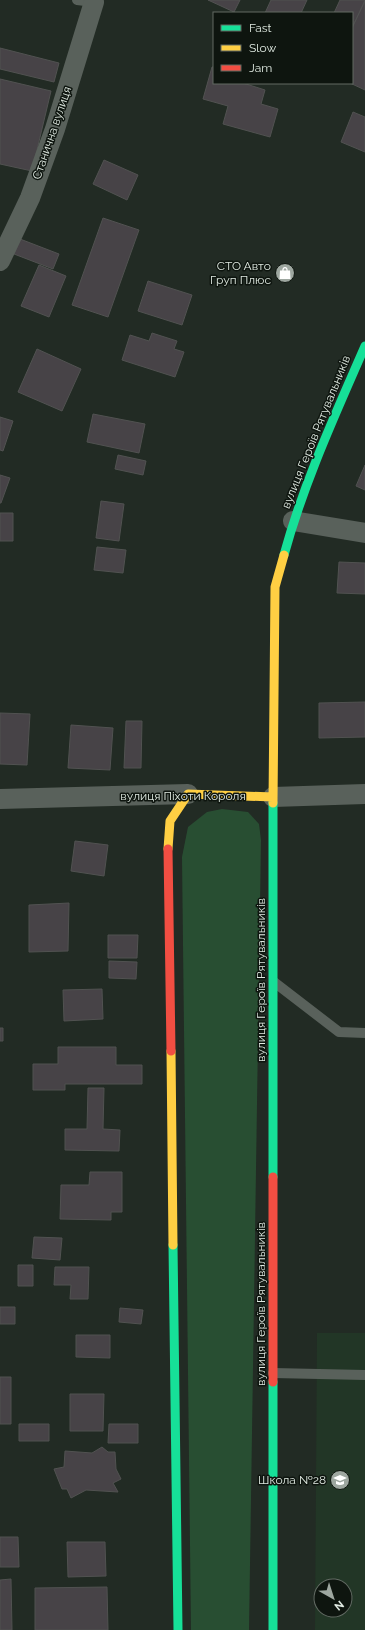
<svg xmlns="http://www.w3.org/2000/svg" width="365" height="1630" viewBox="0 0 365 1630" font-family="Raleway,sans-serif">
<style>
.built{fill:#223626;fill-rule:evenodd}
.green{fill:#284e32}
.building{fill:#474347;stroke:#515251}
.lines{fill:none;stroke-linecap:round;stroke-linejoin:round}
.lane{stroke:#59615b;stroke-width:10}
.street{stroke:#59615b;stroke-width:20}
.fast{stroke:#16e098;stroke-width:9}
.slow{stroke:#ffcf43;stroke-width:9}
.jam{stroke:#f24e42;stroke-width:9}
.labels{text-anchor:middle;dominant-baseline:central;stroke-width:3;stroke-linejoin:round;paint-order:stroke}
.street-label{font-size:12px;fill:#e0eae2;stroke:#0e150f}
.poi-label{font-size:12px;fill:#e0eae2;stroke:#0e150f;text-anchor:end}
</style>
<rect width="100%" height="100%" fill="#222b24"/>
<path class="built" d="M317,1333H365V1630H315ZM321,1586H345V1610H321Z"/>
<path class="green" d="M222,809L248,812L259,824L261,840L249,1630H191L182,857L188,827L207,812Z"/>
<path class="building" d="M208,0H240L234,12Z
M271,0H307L301,13H265Z
M340,0H365L352,28V13H334Z
M365,1V90L350,83H352V28Z
M0,48L59,63L54,82L0,69Z
M212,67H214V83H243L265,90L261,104L278,109L270,137L223,124L228,106L203,99Z
M0,79L51,91L32,171L0,164Z
M353,112L365,117V152L341,142Z
M104,160L138,175L127,200L93,184Z
M103,218L139,230L108,317L72,305Z
M20,239L59,254L53,269L14,254Z
M39,265L66,276L49,317L21,306Z
M148,281L192,295L182,325L138,311Z
M152,333L177,341L174,349L184,352L175,377L122,360L130,335L149,341Z
M37,349L81,369L62,411L18,392Z
M93,414L145,424L139,453L87,442Z
M0,417L13,421L3,451L0,450Z
M118,455L146,461L143,475L115,469Z
M365,465V490L356,486Z
M0,475L10,478L1,503H0Z
M101,501L124,504L119,541L96,538Z
M0,513H13V541H0Z
M97,547L126,550L123,573L94,570Z
M339,562L365,563V594L337,593Z
M365,702V737L319,738V703Z
M0,713L30,714L27,765L0,764Z
M126,721H142L141,768H124Z
M71,725L113,728L110,770L68,768Z
M75,841L108,845L104,876L71,871Z
M69,903L68,951L29,952V905Z
M108,935H138L137,958H108Z
M109,961L137,962L136,979L109,978Z
M102,989L103,1019L64,1021L63,990Z
M0,1028H3V1041H0Z
M58,1047H116V1065H142V1084H65V1090H33V1064H58Z
M88,1088H104L103,1129L120,1130L119,1151L65,1150V1129H87Z
M90,1172H122V1212H111V1220L60,1219L61,1185H89Z
M34,1237L62,1238L60,1260L32,1258Z
M18,1265H33V1286H18Z
M55,1267H89L88,1299H70L71,1285H54Z
M0,1307H15V1324H0Z
M120,1308L143,1310L141,1324L119,1322Z
M76,1335H110V1358L76,1357Z
M0,1377H11V1424H0Z
M70,1394H104L103,1431H70Z
M19,1424H49V1441H19Z
M109,1424H138V1443H108Z
M102,1447L108,1452H115L116,1469L121,1479L113,1483L118,1492L86,1490L71,1498L67,1489H62L54,1469L64,1467L65,1451L92,1453Z
M0,1537H18L19,1567H0Z
M67,1542H105L106,1576L68,1577Z
M11,1579L12,1630H0V1580Z
M107,1587L108,1630H35V1588Z"/>
<g class="lines">
<path class="lane" d="M77,0L94,2L96,0
M274,982L339,1032L365,1033
M273,1373L365,1375"/>
<path class="street" d="M0,261L30,198L55,129L94,2
M293,521L365,533
M273,797L365,794
M0,799L188,794"/>
<path class="fast" d="M284,555C304,482 335,415 365,346
M273,1177V803
M173,1245L178,1630
M273,1382V1630"/>
<path class="slow" d="M273,803L275,587L284,555
M168,849L170,821L188,794L273,797
M171,1051L173,1245"/>
<path class="jam" d="M168,849L171,1051
M273,1177V1382"/>
</g>
<defs>
<symbol id="shop-disc" viewBox="-11 -11 22 22"><circle r="9.5" fill="#9ea7a0" stroke="#0e150f"/><path d="M-5-2.5h2.3a2.7 3.5 0 0 1 5.4 0H5L5.5 6h-11ZM-1.5-2.5h3a1.5 2.3 0 0 0-3 0Z" fill="#fff"/></symbol>
<symbol id="school-disc" viewBox="-11 -11 22 22"><circle r="9.5" fill="#9ea7a0" stroke="#0e150f"/><path d="M0-5L7-2L0 1L-7-2ZM-4 1L0 2.5L4 1V4Q0 6-4 4Z" fill="#fff"/></symbol>
</defs>
<g fill-rule="evenodd">
<use href="#shop-disc" x="274" y="262" width="22" height="22"/>
<use href="#school-disc" x="329" y="1469" width="22" height="22"/>
</g>
<g class="labels">
<g class="street-label">
<text transform="translate(52 133) rotate(-71)">Станична вулиця</text>
<text transform="translate(316 432) rotate(-68)">вулиця Героїв Рятувальників</text>
<text x="183" y="796">вулиця Піхоти Короля</text>
<text transform="translate(261 980) rotate(-90)">вулиця Героїв Рятувальників</text>
<text transform="translate(261 1304) rotate(-90)">вулиця Героїв Рятувальників</text>
</g>
<g class="poi-label">
<text x="271" y="266">СТО Авто<tspan x="271" dy="14">Груп Плюс</tspan></text>
<text x="326" y="1480">Школа №28</text>
</g>
</g>
<rect x="213" y="12" width="140" height="72" fill="#0e150f" stroke="#626a63"/>
<rect x="221" y="25" width="20" height="6" fill="#16e098" stroke="#626a63"/>
<text x="249" y="32" font-size="12" fill="#e0eae2">Fast</text>
<rect x="221" y="45" width="20" height="6" fill="#ffcf43" stroke="#626a63"/>
<text x="249" y="52" font-size="12" fill="#e0eae2">Slow</text>
<rect x="221" y="65" width="20" height="6" fill="#f24e42" stroke="#626a63"/>
<text x="249" y="72" font-size="12" fill="#e0eae2">Jam</text>
<g transform="translate(333 1598) rotate(141)"><circle r="19" fill="#0e150f" stroke="#626a63"/>
<path d="M0-3L7 15L0 10L-7 15Z" fill="#9ea7a0"/>
<text y="-6" font-size="11" font-weight="bold" text-anchor="middle" fill="#e0eae2">N</text>
</g>
</svg>
